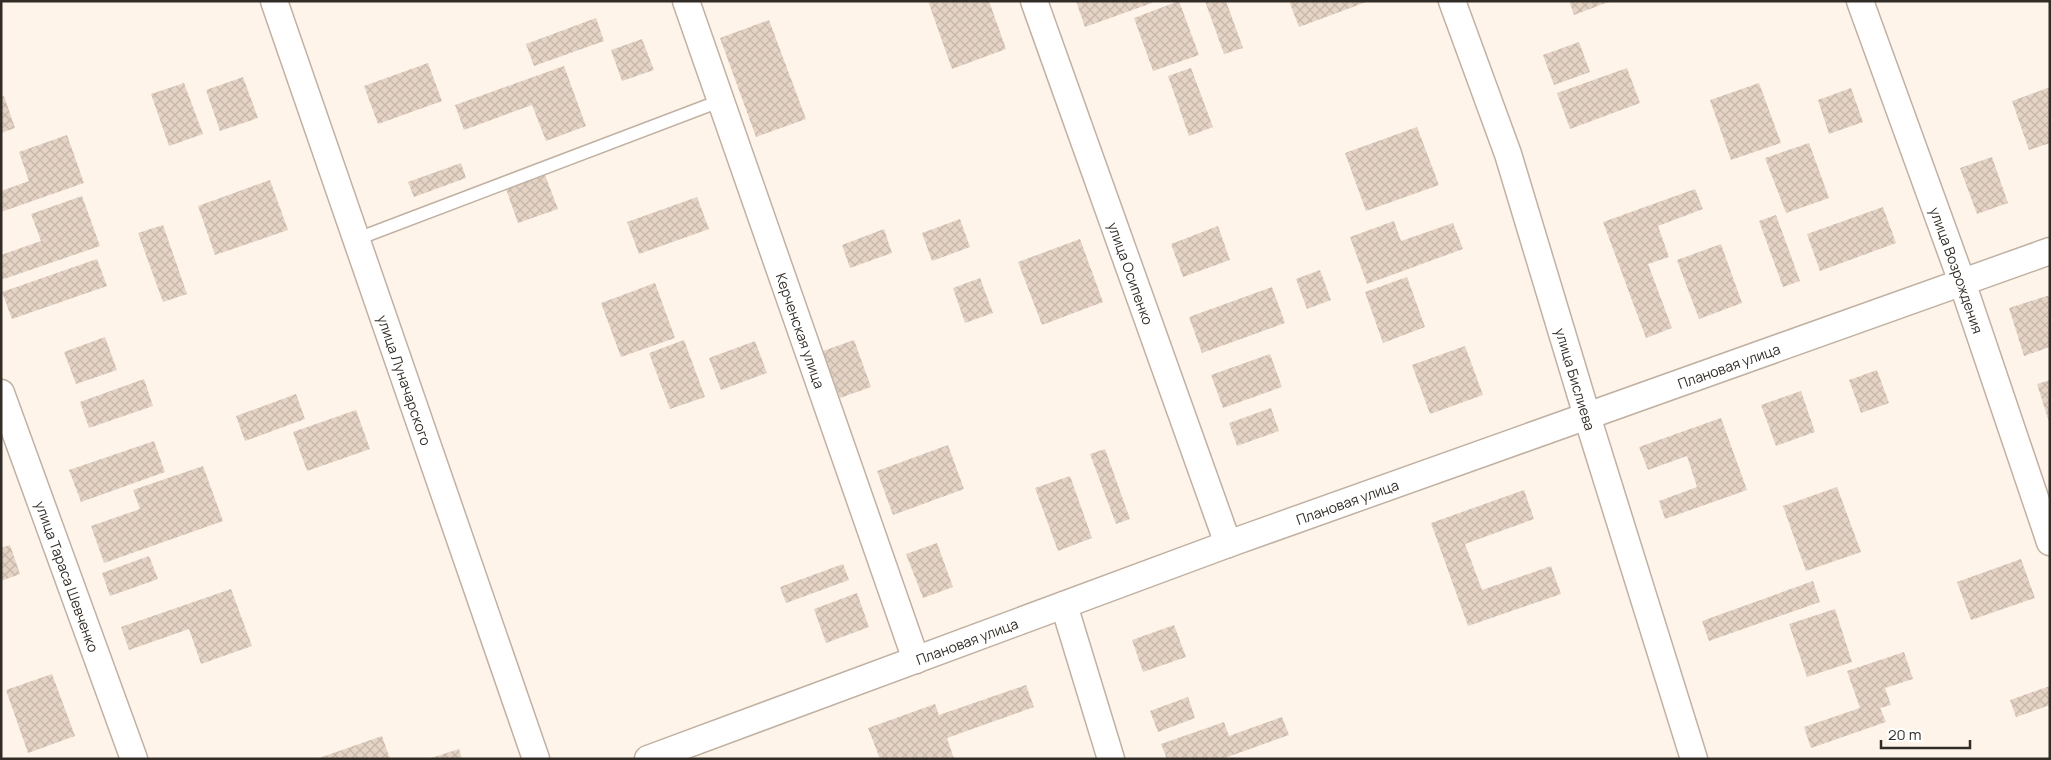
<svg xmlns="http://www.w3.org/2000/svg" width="2051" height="760" viewBox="0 0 2051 760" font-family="Manrope,sans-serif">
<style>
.building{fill:url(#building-cross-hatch)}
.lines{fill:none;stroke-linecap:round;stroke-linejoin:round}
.service-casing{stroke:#c1b1a2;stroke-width:15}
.minor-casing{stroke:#c1b1a2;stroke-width:29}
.service{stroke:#fff;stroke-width:12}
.minor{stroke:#fff;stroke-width:26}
.labels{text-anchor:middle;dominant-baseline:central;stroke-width:4;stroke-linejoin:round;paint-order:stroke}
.street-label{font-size:14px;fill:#322c26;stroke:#fff}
</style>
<defs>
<pattern id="building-cross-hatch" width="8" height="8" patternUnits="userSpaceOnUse" patternTransform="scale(1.25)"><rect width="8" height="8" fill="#e5d4c5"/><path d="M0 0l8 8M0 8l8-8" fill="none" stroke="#c5b6a9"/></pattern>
</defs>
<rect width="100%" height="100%" fill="#fef4ea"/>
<path class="building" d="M928,1H989L1006,49L952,69Z
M1076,1H1152V3L1085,27Z
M1179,1L1199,55L1153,71L1134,18Z
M1205,1H1226L1243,48L1224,54Z
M1289,1H1369L1299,27Z
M1569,1H1611L1574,15Z
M596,18L604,41L534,66L526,44Z
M769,20L806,119L756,137L720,38Z
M642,39L654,70L622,81L611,50Z
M1579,42L1590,72L1554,85L1543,55Z
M428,63L442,101L378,124L364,86Z
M564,66L586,126L546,141L532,105L464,130L455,105Z
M1191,68L1213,127L1189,136L1168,76Z
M1627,68L1640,103L1570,129L1557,93Z
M243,77L258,118L220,131L206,90Z
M184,83L203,134L169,146L151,94Z
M1759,83L1781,143L1731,160L1710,100Z
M2050,87V143L2029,150L2012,101Z
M1851,88L1863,122L1829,134L1818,100Z
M4,96L15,128L1,133V97Z
M1417,127L1439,185L1366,211L1345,153Z
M67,135L84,183L1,212V191L29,181L19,152Z
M1809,143L1829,198L1786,213L1765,158Z
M1992,157L2008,203L1977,214L1960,168Z
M461,163L466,178L414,197L408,182Z
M545,175L558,209L518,223L506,189Z
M270,180L288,230L215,255L198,206Z
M1695,189L1703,209L1658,226L1669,257L1648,264L1672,328L1646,338L1603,222Z
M82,196L100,246L1,280V255L41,241L31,214Z
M697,197L709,229L639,254L627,222Z
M1883,207L1896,243L1820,271L1807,234Z
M1776,215L1800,281L1783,287L1759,221Z
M960,219L970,247L932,261L922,233Z
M1394,221L1401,241L1453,223L1463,249L1367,284L1350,237Z
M163,225L187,294L163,302L138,233Z
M1218,226L1230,260L1183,277L1171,244Z
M884,229L892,253L850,268L842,245Z
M1080,239L1103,302L1042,325L1018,262Z
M1721,244L1742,303L1699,319L1677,260Z
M97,259L107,286L12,319L2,292Z
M1320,270L1331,300L1307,309L1296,279Z
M1407,277L1425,327L1383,343L1365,292Z
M980,278L993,313L965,323L953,288Z
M655,283L675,338L621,357L601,303Z
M1272,287L1285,323L1202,353L1189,317Z
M2050,295V347L2024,356L2009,308Z
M105,337L117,370L76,384L64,352Z
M684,340L705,397L670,409L649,353Z
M854,340L871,387L840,398L823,351Z
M755,341L767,373L721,390L709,358Z
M1465,346L1483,395L1430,414L1412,365Z
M1270,354L1282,387L1223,408L1211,375Z
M1877,370L1889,403L1861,413L1849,380Z
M144,379L153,406L89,428L80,402Z
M2050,380V422H2049L2037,384Z
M1801,391L1815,432L1776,446L1761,405Z
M296,394L305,419L245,441L236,416Z
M1271,408L1279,431L1237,446L1229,423Z
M356,410L370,449L307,471L293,432Z
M1721,418L1747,490L1665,519L1659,501L1697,487L1687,456L1648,470L1639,447Z
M154,441L165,472L81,502L69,470Z
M948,445L964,489L893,515L877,471Z
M1105,449L1130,519L1116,524L1090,454Z
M203,466L223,521L104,563L91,526L140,509L133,490Z
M1070,476L1092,538L1058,551L1035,488Z
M1837,487L1861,552L1806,571L1783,506Z
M1524,490L1534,519L1465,544L1482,590L1551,566L1561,594L1468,626L1431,523Z
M937,543L953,587L923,598L906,554Z
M10,545L20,574L1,581V548Z
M149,556L158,579L110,596L102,573Z
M2021,559L2035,598L1971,620L1957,582Z
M843,564L849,580L786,603L780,587Z
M1813,581L1820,602L1709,641L1702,621Z
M231,589L252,646L201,664L189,629L129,650L121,627Z
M857,593L869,627L826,643L814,609Z
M1835,609L1852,662L1807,677L1789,624Z
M1174,625L1186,657L1143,672L1132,640Z
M1904,652L1913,679L1885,688L1891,705L1880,708L1886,722L1811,748L1804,727L1860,708L1847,671Z
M52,674L75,736L28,753L6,690Z
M1026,685L1034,707L947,738L954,759H880L868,728L935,704L939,715Z
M2050,686V705L2016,717L2010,700Z
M1188,697L1195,718L1158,732L1150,711Z
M1282,717L1289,735L1222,759H1167L1161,744L1224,722L1229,736Z
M382,736L390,759H319V758Z
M459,749L462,759H431V758Z"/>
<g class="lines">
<defs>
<path id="service" d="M357,239L720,101"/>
<g id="minor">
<path id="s1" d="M274,1L536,759"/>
<path id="s2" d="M686,1L916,660"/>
<path id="s3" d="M1034,1L1228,544"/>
<path id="s4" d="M1452,1L1508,154L1587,416L1694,759"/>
<path id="s5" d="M1860,1L1962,282L2050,542"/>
<path id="s6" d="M1,393L134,759"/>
<path d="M1064,605L1111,759"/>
<path id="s7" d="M648,759L1228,544L2050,251"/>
</g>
</defs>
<use href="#service" class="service-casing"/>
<use href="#minor" class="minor-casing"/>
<use href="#service" class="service"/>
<use href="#minor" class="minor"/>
</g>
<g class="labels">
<g class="street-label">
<text stroke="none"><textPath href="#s5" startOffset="286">улица Возрождения</textPath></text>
<text stroke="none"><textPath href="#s3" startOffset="289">улица Осипенко</textPath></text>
<text stroke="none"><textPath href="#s2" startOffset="349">Керченская улица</textPath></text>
<text stroke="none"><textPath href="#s7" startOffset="1150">Плановая улица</textPath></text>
<text stroke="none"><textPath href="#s4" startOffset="398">улица Бислиева</textPath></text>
<text stroke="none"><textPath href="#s1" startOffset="401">улица Луначарского</textPath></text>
<text stroke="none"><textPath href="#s7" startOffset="745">Плановая улица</textPath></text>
<text stroke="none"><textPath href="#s6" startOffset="195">улица Тараса Шевченко</textPath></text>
<text stroke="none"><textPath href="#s7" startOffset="340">Плановая улица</textPath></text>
</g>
</g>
<rect width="2051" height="760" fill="none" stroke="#322c26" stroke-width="5"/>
<path d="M1881 740v8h89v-8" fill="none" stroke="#322c26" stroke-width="2.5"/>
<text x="1888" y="740" font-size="15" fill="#322c26" stroke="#ffffff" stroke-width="4" paint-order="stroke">20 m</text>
</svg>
